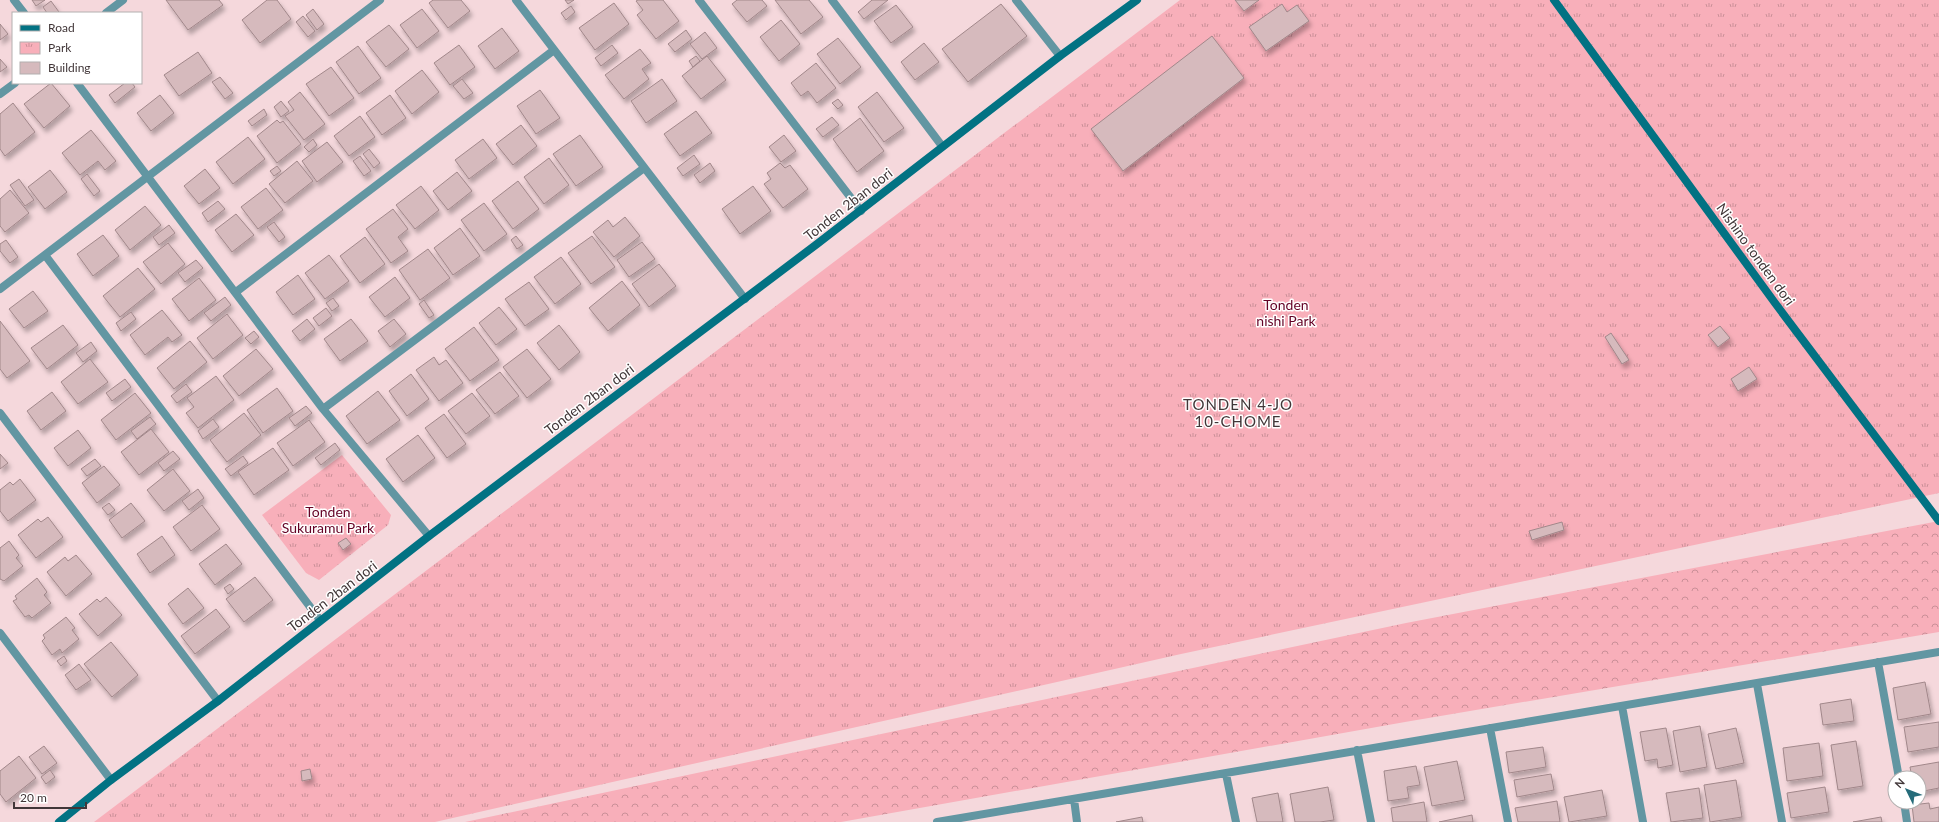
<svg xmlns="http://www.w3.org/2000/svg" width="1939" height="822" viewBox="0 0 1939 822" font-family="Lato,sans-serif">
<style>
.forest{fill:url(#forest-crowns)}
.park{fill:url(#park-tufts)}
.building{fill:#d6babd;stroke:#a1878a;filter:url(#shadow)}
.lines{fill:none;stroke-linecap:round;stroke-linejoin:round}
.street{stroke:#6296a2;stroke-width:8}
.secondary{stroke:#027283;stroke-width:8}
.labels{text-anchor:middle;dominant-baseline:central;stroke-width:3;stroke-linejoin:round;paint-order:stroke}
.street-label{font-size:14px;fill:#413638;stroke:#fff}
.park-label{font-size:14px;fill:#640225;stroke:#fff}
.neighbourhood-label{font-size:15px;letter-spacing:1px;fill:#413638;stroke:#fff}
</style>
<defs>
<pattern id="forest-crowns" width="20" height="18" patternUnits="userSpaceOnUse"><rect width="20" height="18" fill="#f8afba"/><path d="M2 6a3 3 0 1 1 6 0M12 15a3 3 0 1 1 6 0" fill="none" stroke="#ca8f98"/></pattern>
<pattern id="park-tufts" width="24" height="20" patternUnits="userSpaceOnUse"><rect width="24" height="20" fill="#f8afba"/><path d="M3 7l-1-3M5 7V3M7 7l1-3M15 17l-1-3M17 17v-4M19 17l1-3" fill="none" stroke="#ca8f98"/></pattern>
<filter id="shadow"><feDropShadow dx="2.5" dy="4.5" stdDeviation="2" flood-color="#0004"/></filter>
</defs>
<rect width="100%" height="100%" fill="#f5d8dc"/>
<path class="forest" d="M1939,521V632L1405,722L841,822H465L1406,623Z"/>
<path class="park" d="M1180,0H1939V493L1181,654L435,822H94Z
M342,455L391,515L388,525L319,580L306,573L262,515Z"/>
<path class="building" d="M32,0H45L36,6Z
M166,0H219L223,5L188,30Z
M267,0H277L291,19L260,43L242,20Z
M433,0H461L470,11L448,28L429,3Z
M565,0H574L568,4Z
M638,0H663L679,21L656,39L637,15L643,10L636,1Z
M737,0H762L767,6L747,22L732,4Z
M775,0H809L823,17L801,34Z
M872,0H888L864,19L858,12Z
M1235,0H1259L1244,11Z
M51,1L59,12L57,13H47L43,7Z
M614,3L629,24L595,50L579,28Z
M1001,4L1027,36L968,82L942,49Z
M1282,4L1287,12L1297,5L1309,21L1266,51L1249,27Z
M896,5L913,27L891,43L874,21Z
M571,6L575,12L566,20L561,13Z
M313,9L324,24L317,30L306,15Z
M422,9L439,31L417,48L400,25Z
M303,16L315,31L308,37L296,22Z
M781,20L800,44L779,61L760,37Z
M0,24L8,34L0,40Z
M389,25L409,49L386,67L366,42Z
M502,28L519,51L495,69L478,46Z
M686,30L692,39L675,52L668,44Z
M705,32L717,48L702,59L690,44Z
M1212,36L1244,78L1123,171L1091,129Z
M838,38L861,67L840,84L817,54Z
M924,43L939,62L915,80L901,62Z
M459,45L475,67L450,85L434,63Z
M612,45L618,53L601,66L595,58Z
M358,46L381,78L359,94L336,62Z
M640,49L651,63L642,69L649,79L624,99L605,75Z
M198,52L212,73L179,96L164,75Z
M696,56L700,61L693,67L689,61Z
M707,56L726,80L701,99L682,76Z
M0,59L7,67L0,72Z
M816,63L836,88L817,103L808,91L801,96L791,83Z
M331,67L354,98L329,116L306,84Z
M422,70L439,92L412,114L395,91Z
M220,77L233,93L225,99L212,82Z
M462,79L473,93L464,99L453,86Z
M662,79L677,101L646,123L631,101Z
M51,83L70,106L44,128L24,104Z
M125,83H132L135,87L115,103L109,95Z
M540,90L560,118L536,134L517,106Z
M300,92L325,124L304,140L285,116L294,110L288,102Z
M877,92L904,128L884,142L858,107Z
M160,95L174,113L151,131L137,113Z
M390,95L406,118L382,135L366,113Z
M838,99L843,105L838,109L832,103Z
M281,101L289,111L281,117L274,107Z
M13,103L35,132L5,156L0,149V114Z
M264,109L267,115L252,126L248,121Z
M696,111L712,133L680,156L664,134Z
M360,116L375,137L349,156L334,136Z
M832,117L839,125L823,137L816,129Z
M860,118L884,151L857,172L833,139Z
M277,120L280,123L283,121L301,144L277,163L257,136Z
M521,125L537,146L513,165L496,144Z
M91,130L116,161L105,170L98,161L80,175L62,153Z
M580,135L603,167L576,186L553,154Z
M784,135L796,151L781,162L769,147Z
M248,137L265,159L233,184L216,162Z
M313,139L317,145L309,152L304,147Z
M483,139L497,158L469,179L455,160Z
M327,142L343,162L317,182L302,161Z
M369,149L380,163L374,168L363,154Z
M694,155L700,164L683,176L677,168Z
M360,156L371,171L364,176L353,161Z
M549,158L569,185L544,204L524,177Z
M297,161L313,181L285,203L269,184Z
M710,163L715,171L700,183L694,175Z
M780,163L785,168L790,165L808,189L783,208L764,184L771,179L767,173Z
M277,166L281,171L274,176L270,171Z
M205,169L220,188L199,204L184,186Z
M50,170L67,192L45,209L28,187Z
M457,172L472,191L448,210L433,191Z
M87,174L100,191L94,196L81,179Z
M19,179L34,200L25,206L10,185Z
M518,181L539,209L513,229L492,201Z
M421,186L439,210L415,229L396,205Z
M753,186L771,211L740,234L722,209Z
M266,188L283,210L258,229L241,207Z
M10,190L29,213L5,232L0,226V199Z
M218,201L225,209L208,222L202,213Z
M484,203L507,234L484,251L461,220Z
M145,206L161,225L130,250L115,230Z
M393,209L408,229L398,237L408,251L391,263L366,229Z
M236,214L254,235L232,252L215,230Z
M625,217L640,236L614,257L593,232L608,220L613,227Z
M274,222L285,237L279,242L267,227Z
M169,225L175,233L159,245L153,237Z
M460,228L480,256L453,275L434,248Z
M103,235L119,256L93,276L77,254Z
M516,236L523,245L517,249L511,240Z
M592,236L615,267L591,284L568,253Z
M365,237L385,264L360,283L340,256Z
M6,240L18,257L10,263L0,251V244Z
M642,242L655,259L629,277L617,260Z
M168,243L185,264L161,284L143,262Z
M428,249L450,278L420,300L399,270Z
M329,255L349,281L325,299L305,273Z
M561,257L581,284L555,304L534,277Z
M196,260L203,268L185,282L178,273Z
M659,264L676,286L649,307L632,284Z
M138,268L155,289L120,317L103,296Z
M298,275L315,299L293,315L276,292Z
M395,277L410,298L385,317L369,297Z
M199,278L216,300L189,321L172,299Z
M622,281L640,305L608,331L589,308Z
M529,282L549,309L525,326L505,299Z
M33,291L48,311L24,328L9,309Z
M225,297L231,305L211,321L204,313Z
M333,298L339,306L332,311L326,303Z
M424,300L434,315L429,318L419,304Z
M499,307L517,329L496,345L479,323Z
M326,308L332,316L319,326L313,318Z
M162,310L182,335L172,342L168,337L145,355L130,335Z
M131,312L136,319L121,331L116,323Z
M227,314L243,335L213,359L197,338Z
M307,319L315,329L300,341L292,331Z
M351,319L368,341L340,361L324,339Z
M394,319L406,334L390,347L378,331Z
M0,321L30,361L7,378L0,369Z
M63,325L78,345L47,369L31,348Z
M559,325L580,352L559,370L537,343Z
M1720,326L1730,338L1718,347L1708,335Z
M474,327L499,360L470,381L445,349Z
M254,331L259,337L251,344L245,338Z
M1611,333L1629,360L1622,364L1605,337Z
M190,341L207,362L174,389L157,368Z
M91,342L97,351L83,362L76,353Z
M256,349L273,369L239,396L223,376Z
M527,349L551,379L527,398L503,367Z
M434,357L439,365L446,360L463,383L439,401L416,370Z
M90,359L108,382L78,404L61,382Z
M1749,367L1757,379L1738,391L1731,379Z
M500,372L519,396L495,414L476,390Z
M411,374L429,399L407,416L389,391Z
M216,376L234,400L198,428L186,413L194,407L187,398Z
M125,379L131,387L112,401L106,393Z
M186,384L192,392L177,403L171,396Z
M277,388L293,411L263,433L247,410Z
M378,391L400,420L367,444L346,416Z
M52,392L66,411L41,430L27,411Z
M135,393L151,413L116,440L101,420Z
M472,393L490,416L466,434L448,411Z
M306,406L312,413L295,426L289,418Z
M244,413L261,435L227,462L210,440Z
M444,414L466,444L447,458L425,428Z
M150,417L156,424L137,439L131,431Z
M213,419L219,427L203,439L198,431Z
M309,420L325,442L293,466L277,443Z
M151,429L169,452L139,475L121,452Z
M78,430L91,448L68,466L54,448Z
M418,435L435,458L403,482L386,459Z
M335,443L340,450L321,465L315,458Z
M273,448L289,470L254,495L238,472Z
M173,451L180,459L164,471L158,463Z
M0,454L8,463L0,469Z
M243,456L248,463L231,476L225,469Z
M95,459L101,466L87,476L81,469Z
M104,466L120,485L97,503L82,483Z
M173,469L190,491L164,511L147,490Z
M20,479L36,500L8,521L0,511V490L10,482L13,485Z
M198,489L204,498L189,510L182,501Z
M109,503L115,510L108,515L102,508Z
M131,503L145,521L122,538L109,520Z
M202,505L220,529L191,551L173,527Z
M48,517L63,537L36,558L18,535L38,519L41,522Z
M1562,522L1564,530L1532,540L1529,531Z
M162,536L175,555L150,573L137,554Z
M346,538L351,544L343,550L338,543Z
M9,541L19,555L16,558L23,566L4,581L0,579V548Z
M226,544L242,564L215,585L199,564Z
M76,555L92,574L66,596L47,572L65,557L68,561Z
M255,577L273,600L244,622L226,599Z
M37,578L47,592L44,595L51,603L32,618L29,615L25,617L13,601L17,599L15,596Z
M230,584L234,589L228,594L224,588Z
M188,588L204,608L183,624L168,604Z
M106,597L122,615L98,636L79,614L97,599L100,602Z
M216,609L230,627L195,654L181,636Z
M66,617L75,628L72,630L79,639L62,653L60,649L52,655L42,641L45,638L43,635Z
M111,642L138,675L112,697L84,664Z
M64,656L67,661L61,666L57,661Z
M79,664L91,680L76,690L65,675Z
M1925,682L1931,714L1898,720L1893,688Z
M1851,699L1854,721L1823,725L1820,704Z
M1939,722V747L1908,752L1904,727Z
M1700,726L1707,767L1680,772L1673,731Z
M1666,728L1673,765L1658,768L1657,759L1645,761L1640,732Z
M1736,728L1744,763L1716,769L1708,734Z
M1856,741L1863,786L1838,790L1831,745Z
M1819,743L1823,776L1787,781L1783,748Z
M44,746L57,763L42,774L29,757Z
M1543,747L1546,767L1509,773L1506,752Z
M19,756L36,778L6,802L0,794V771Z
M1457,761L1465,800L1432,806L1424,767Z
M1939,762V788L1919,792V778H1912L1910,767Z
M1416,766L1420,785L1407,787L1409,798L1388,801L1384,771Z
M310,769L312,779L302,781L301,771Z
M50,770L55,777L46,784L41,777Z
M1551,774L1554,790L1517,797L1514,780Z
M1736,780L1742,817L1710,822L1704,785Z
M1328,787L1334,820L1320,822H1295L1290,794Z
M1825,787L1829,812L1791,818L1787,793Z
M1699,788L1703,818L1671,822L1666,793Z
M1602,790L1607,816L1569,822L1564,797Z
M1278,793L1283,822H1257L1252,798Z
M1557,801L1560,822H1518L1515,808Z
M1424,802L1427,822H1393L1391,808Z
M1929,803L1930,809L1939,807V822H1914L1912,805Z
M1472,815L1473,822H1439Z
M1142,817L1143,822H1116Z
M1881,817L1882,822H1853Z"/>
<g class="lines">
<path class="street" d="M14,0L24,13
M516,0L745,299
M699,0L861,211
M832,0L942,146
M1016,0L1060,56
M106,13L123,0
M77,83L323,409L429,536
M0,94L15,83
M45,255L320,620
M0,289L380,0
M236,292L554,50
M323,409L644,168
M0,413L218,701
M0,633L111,780
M1878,662L1899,778
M1757,684L1782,822
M1622,706L1643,822
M1490,728L1508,822
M1357,750L1371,822
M1226,774L1236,822
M1074,799L1077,822
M1904,802L1907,822
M937,822L1939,652"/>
<path class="secondary" d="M1554,0L1775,303L1939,521
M59,822L111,780L218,701L429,536L817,244L1060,56L1137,0"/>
</g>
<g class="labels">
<g class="street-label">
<text transform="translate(848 204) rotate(-38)">Tonden 2ban dori</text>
<text transform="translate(1756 254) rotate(54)">Nishino tonden dori</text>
<text transform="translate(589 399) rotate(-37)">Tonden 2ban dori</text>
<text transform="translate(332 596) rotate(-37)">Tonden 2ban dori</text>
</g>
<g class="park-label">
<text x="1286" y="304">Tonden<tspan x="1286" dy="16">nishi Park</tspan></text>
<text x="328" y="511">Tonden<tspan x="328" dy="16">Sukuramu Park</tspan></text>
</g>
<g class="neighbourhood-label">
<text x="1238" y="404">TONDEN 4-JO<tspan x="1238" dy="17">10-CHOME</tspan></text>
</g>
</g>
<rect x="12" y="12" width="130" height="72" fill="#ffffff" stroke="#b3afaf"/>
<rect x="20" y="25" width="20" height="6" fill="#027283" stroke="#b3afaf"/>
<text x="48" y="32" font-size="12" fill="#413638">Road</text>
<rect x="20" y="42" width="20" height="12" fill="url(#park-tufts)" stroke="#b3afaf"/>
<text x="48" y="52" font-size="12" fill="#413638">Park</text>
<rect x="20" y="62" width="20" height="12" fill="#d6babd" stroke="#b3afaf"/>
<text x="48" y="72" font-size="12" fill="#413638">Building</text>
<g transform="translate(1907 790) rotate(313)"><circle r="19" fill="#ffffff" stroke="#b3afaf"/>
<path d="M0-3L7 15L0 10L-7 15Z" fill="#266c7a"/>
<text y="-6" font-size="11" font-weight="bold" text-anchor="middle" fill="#413638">N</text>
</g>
<path d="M14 802v6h72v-6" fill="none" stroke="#413638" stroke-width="2"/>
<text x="20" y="802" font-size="12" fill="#413638" stroke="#ffffff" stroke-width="3" paint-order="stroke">20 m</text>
</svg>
